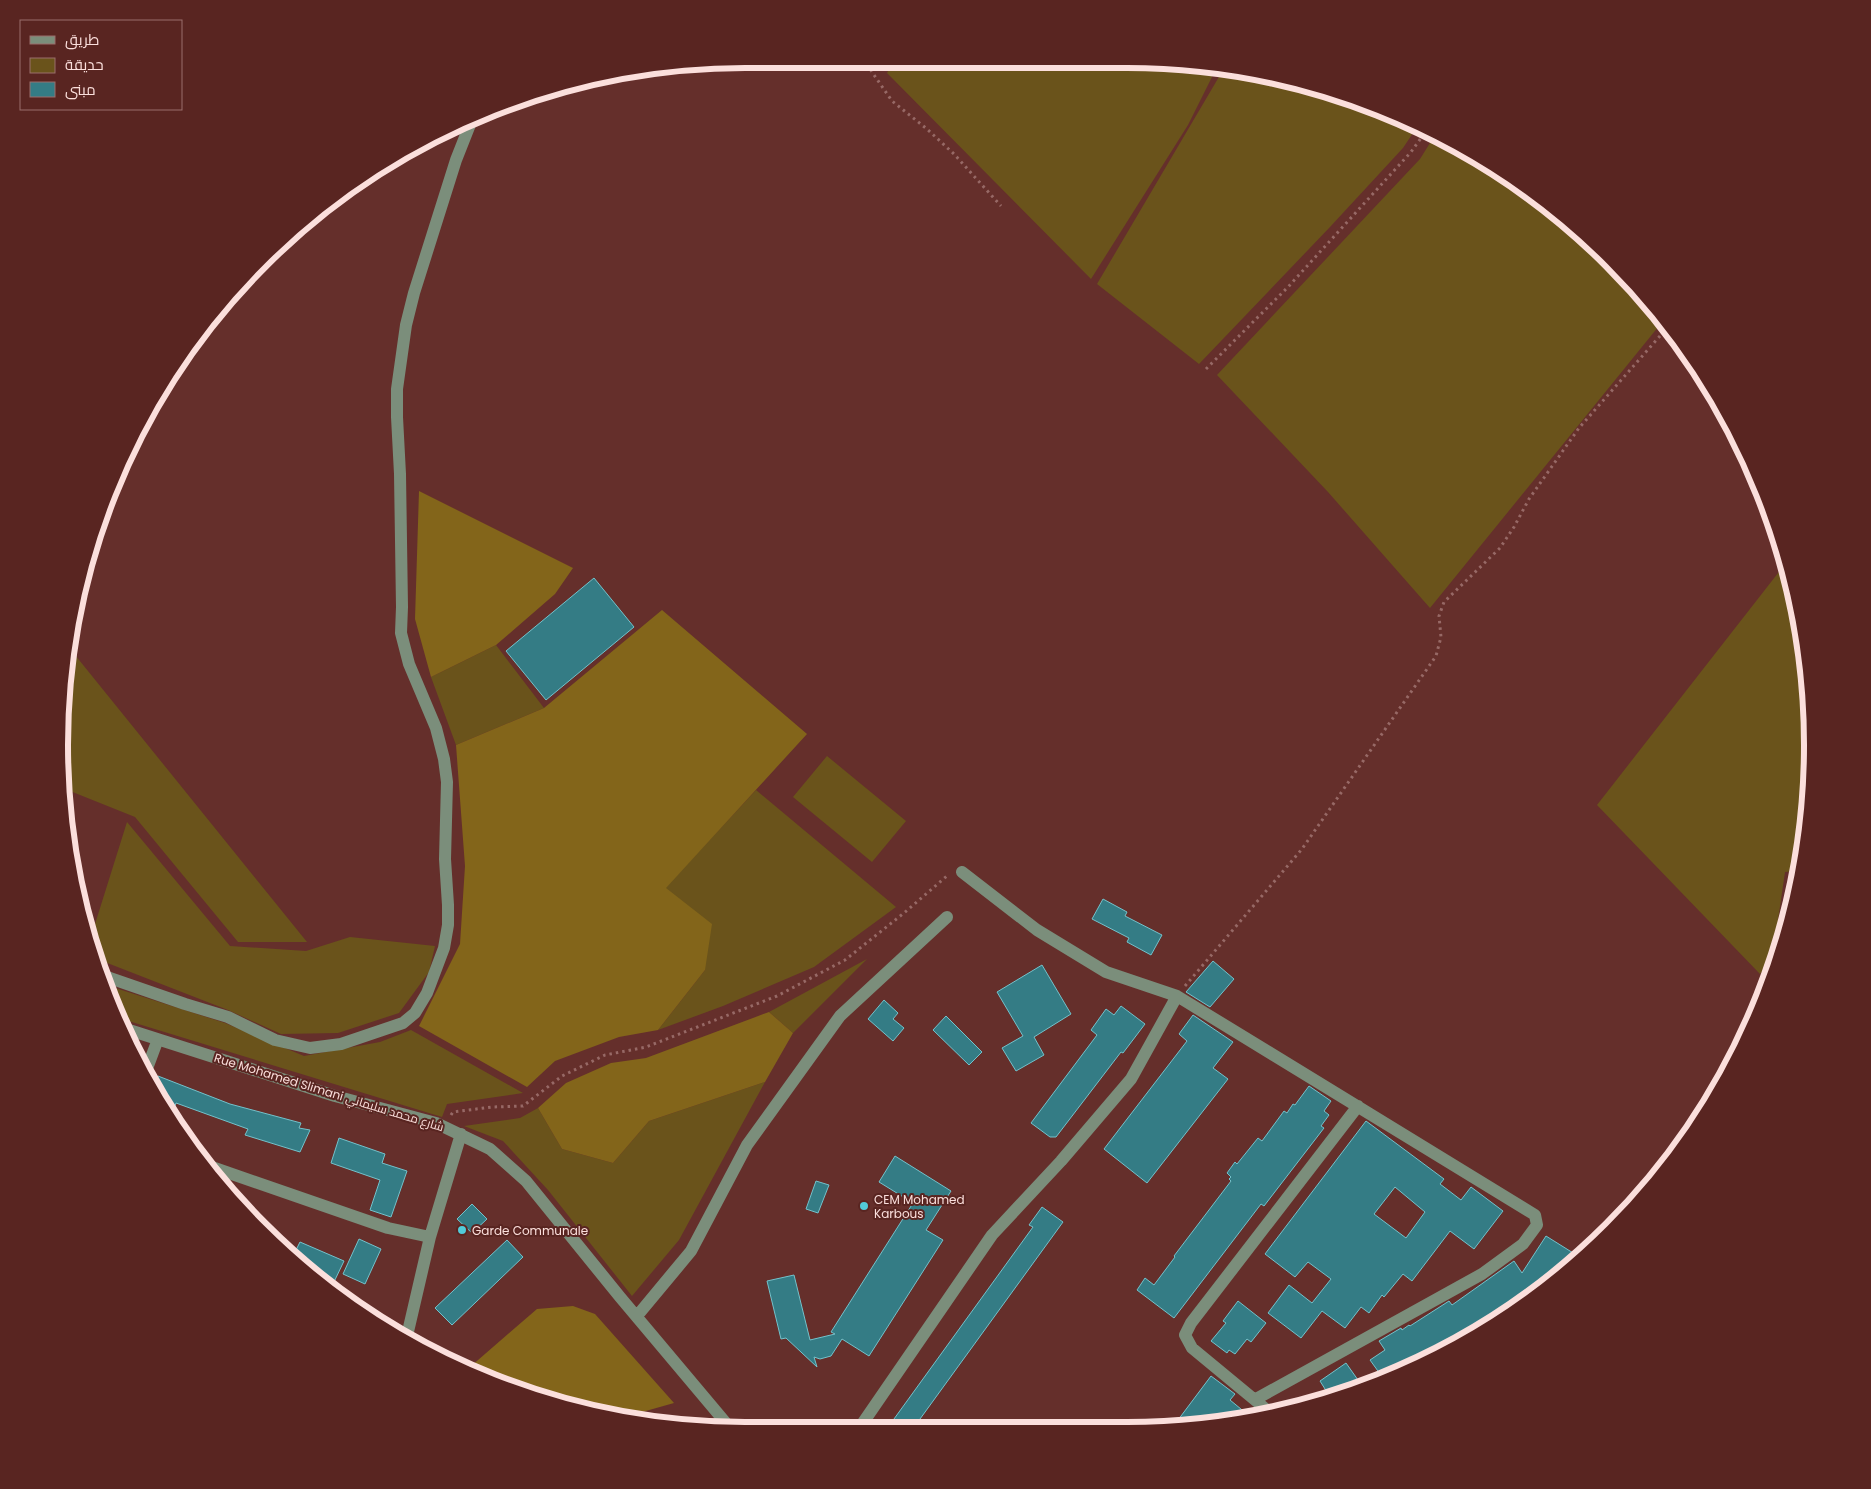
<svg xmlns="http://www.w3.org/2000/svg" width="1871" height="1489" viewBox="0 0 1871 1489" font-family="Poppins,Cairo,sans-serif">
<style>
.green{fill:#6a531b}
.forest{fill:#83651a}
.building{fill:#347c85;stroke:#73c2cb;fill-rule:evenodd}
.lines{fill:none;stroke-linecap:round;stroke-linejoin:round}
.path{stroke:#976966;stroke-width:3;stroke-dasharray:2.5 4;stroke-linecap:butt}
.minor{stroke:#7b8e7b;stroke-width:12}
.poi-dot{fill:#52cbd9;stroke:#592521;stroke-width:2}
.labels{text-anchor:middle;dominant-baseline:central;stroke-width:4;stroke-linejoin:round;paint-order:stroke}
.street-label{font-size:12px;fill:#fbdfdc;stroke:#592521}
.poi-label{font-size:12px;fill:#fbdfdc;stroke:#592521;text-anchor:start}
.rim{fill:none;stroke:#fbdfdc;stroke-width:6}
</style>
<rect width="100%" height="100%" fill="#652f2b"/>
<path class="green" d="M895,59L1171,60L1216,69L1188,125L1091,279L887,73Z
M1223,70L1347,95L1417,127L1403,148L1330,227L1199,364L1097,284Z
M1435,135L1469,150L1578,229L1642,293L1663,321L1430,608L1328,492L1217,375L1420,159Z
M1785,564L1806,655L1811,790L1797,871L1785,872L1772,961L1760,974L1597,805Z
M496,645L544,708L456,745L431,677Z
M71,650L307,942H238L135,817L65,789L59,744Z
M827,756L906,821L872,862L793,797Z
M756,790L896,907L814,967L723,1006L658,1030L705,970L665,888Z
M127,822L230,946L306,951L350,937L435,946L429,972L399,1013L338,1033L281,1034L228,1010L97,959L90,940Z
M867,959L793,1033L769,1012Z
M109,986L225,1023L304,1056L380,1042L411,1030L523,1093L447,1104L442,1117L122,1019Z
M765,1082L679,1240L632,1296L548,1190L503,1141L464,1126L520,1118L538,1108L562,1149L613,1163L649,1121Z"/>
<path class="forest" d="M419,491L573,568L555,594L496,645L431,677L415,619Z
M662,610L807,734L666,888L712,924L705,970L658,1030L619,1037L555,1061L527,1087L419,1026L460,944L465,866L456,745L544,708Z
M769,1012L793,1033L765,1082L649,1121L613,1163L562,1149L538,1108L566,1083L611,1063L646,1058Z
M573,1306L595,1314L674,1403L621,1418L611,1417L482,1378L470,1367L537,1309Z"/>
<path class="building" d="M594,578L634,627L546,700L506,651Z
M1103,899L1127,912L1125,916L1162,935L1151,955L1127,942L1129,938L1092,919Z
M1213,961L1234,979L1210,1007L1186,992Z
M1042,965L1071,1014L1034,1037L1044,1055L1016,1071L1002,1048L1023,1036L997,992Z
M884,1000L898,1013L893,1019L904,1028L893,1041L868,1019Z
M1121,1006L1145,1024L1123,1053L1121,1052L1056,1137H1050L1031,1123L1097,1035L1091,1030L1106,1009L1114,1015Z
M1193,1015L1233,1042L1213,1068L1228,1079L1147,1183L1104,1149L1187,1041L1179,1034Z
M946,1016L982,1052L969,1065L933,1030Z
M158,1076L230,1104L301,1123L299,1128L310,1130L300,1152L245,1135L248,1129L176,1103L171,1116L153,1090Z
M1309,1086L1331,1101L1324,1111L1329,1115L1321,1126L1324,1128L1264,1206L1261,1204L1174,1318L1137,1290L1145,1278L1154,1285L1175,1257L1174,1256L1231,1181L1229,1179L1231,1177L1227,1173L1235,1162L1237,1164L1258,1138L1262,1141L1284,1111L1287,1113L1293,1104L1295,1105Z
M1366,1121L1444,1179L1440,1184L1461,1200L1471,1187L1503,1211L1474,1249L1450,1231L1412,1281L1403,1274L1384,1297L1382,1295L1369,1313L1361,1307L1345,1328L1322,1311L1301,1338L1268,1313L1289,1285L1312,1303L1331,1279L1308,1262L1295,1277L1265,1254ZM1395,1187L1425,1212L1406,1238L1374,1214Z
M339,1138L385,1154L382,1163L407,1171L391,1217L370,1210L380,1180L331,1163Z
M895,1156L951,1191L926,1230L943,1240L869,1356L842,1339L831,1356L820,1359L814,1357L817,1367L786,1338L781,1339L767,1281L794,1275L810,1340L835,1334L831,1332L913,1203L879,1182Z
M816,1181L829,1185L818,1213L806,1209Z
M472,1204L487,1219L472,1233L457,1219Z
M1042,1207L1063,1222L912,1430H886L1033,1227L1029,1225Z
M1546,1236L1578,1256L1572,1265L1486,1326L1482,1321L1441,1349L1438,1345L1411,1363L1409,1361L1383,1378L1370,1360L1385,1350L1379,1341L1401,1328L1402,1330L1409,1325L1410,1326L1449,1301L1452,1305L1514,1261L1522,1273Z
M359,1239L381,1249L365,1284L343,1274Z
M507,1240L523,1257L452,1325L435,1308Z
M300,1242L344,1261L333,1284L323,1279L294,1254Z
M1238,1301L1266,1323L1251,1342L1247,1339L1235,1354L1229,1350L1227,1353L1211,1341L1226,1323L1223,1321Z
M1346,1363L1358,1380L1330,1397L1320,1381Z
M1211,1376L1235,1394L1230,1400L1247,1414L1186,1426L1178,1420Z"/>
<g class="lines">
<path class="path" d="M863,59L892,101L927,129L954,154L1001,206
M1206,369L1288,287L1411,152L1426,131
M1185,986L1302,849L1436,656L1441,637L1439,616L1444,602L1500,548L1514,527L1529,499L1579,428L1667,328
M451,1115L453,1112L492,1107L523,1106L562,1076L605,1055L646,1047L777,996L845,960L904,913L948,875"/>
<path class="minor" d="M962,872L1037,930L1106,972L1177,996L1535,1215L1537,1225L1523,1244L1482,1274L1256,1399
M104,976L185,1004L228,1017L275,1040L310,1048L341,1044L403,1023L415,1013L427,993L444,948L448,925V905L445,859L447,782L444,759L436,728L409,664L401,633L402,607L400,474L397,417V389L406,325L414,293L456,160L471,122
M126,1029L335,1096L436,1123L490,1149L526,1181L620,1297L731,1429
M145,1074L158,1039
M206,1165L388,1228L430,1237
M637,1316L691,1251L747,1145L840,1016L947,917
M398,1333L407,1336L430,1237L461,1134
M1267,1410L1192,1348L1185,1335L1191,1323L1358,1106
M858,1430L992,1235L1061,1161L1131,1079L1177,996"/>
</g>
<g class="poi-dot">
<circle cx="864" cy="1206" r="5"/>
<circle cx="462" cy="1230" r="5"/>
</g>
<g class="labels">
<g class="street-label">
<text transform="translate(329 1092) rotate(17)">Rue Mohamed Slimani شارع محمد سليماني</text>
</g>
<g class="poi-label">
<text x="874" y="1199">CEM Mohamed<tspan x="874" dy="14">Karbous</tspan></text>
<text x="472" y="1230">Garde Communale</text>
</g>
</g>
<path d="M0 0H1871V1489H0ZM745 68H1127A677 677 0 0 1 1804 745V745A677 677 0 0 1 1127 1422H745A677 677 0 0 1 68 745V745A677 677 0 0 1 745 68Z" fill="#592521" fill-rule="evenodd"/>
<path class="rim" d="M745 68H1127A677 677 0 0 1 1804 745V745A677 677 0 0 1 1127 1422H745A677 677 0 0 1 68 745V745A677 677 0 0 1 745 68Z"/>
<rect x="20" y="20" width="162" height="90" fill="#592521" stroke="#9a6f6c"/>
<rect x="30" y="36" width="25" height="8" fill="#7b8e7b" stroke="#9a6f6c"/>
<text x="65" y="45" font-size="15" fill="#fbdfdc">طريق</text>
<rect x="30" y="58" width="25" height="15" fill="#6a531b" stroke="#9a6f6c"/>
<text x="65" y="70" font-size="15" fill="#fbdfdc">حديقة</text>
<rect x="30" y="82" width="25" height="15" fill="#347c85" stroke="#9a6f6c"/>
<text x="65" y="95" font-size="15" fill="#fbdfdc">مبنى</text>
</svg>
